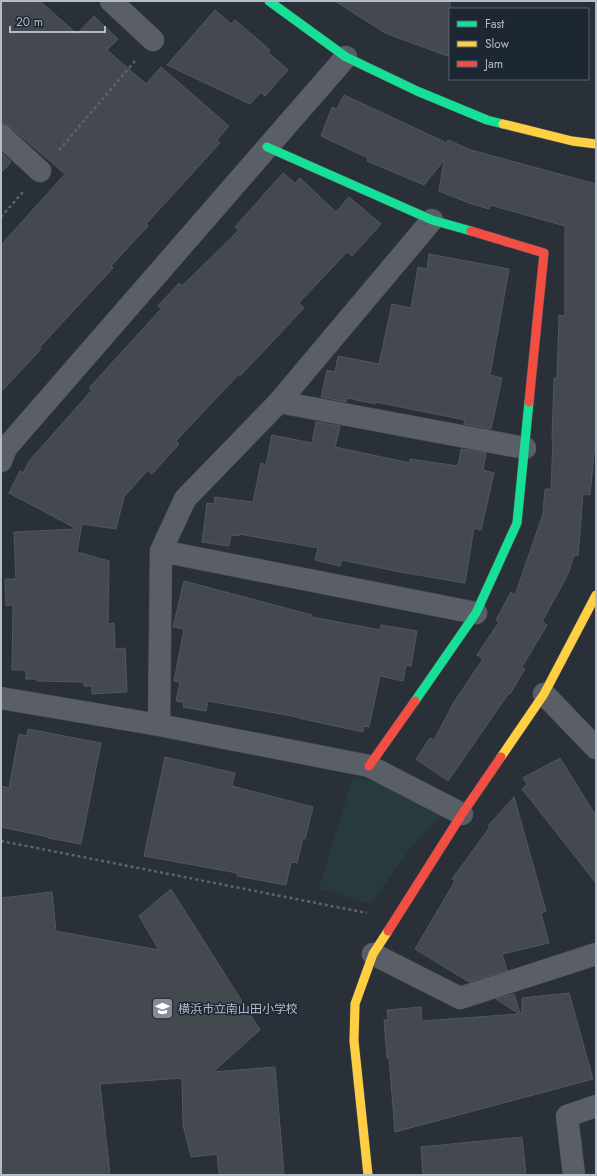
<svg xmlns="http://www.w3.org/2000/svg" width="597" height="1176" viewBox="0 0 597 1176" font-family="Jost,'Noto Sans JP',sans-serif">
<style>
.green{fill:#273a3e}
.building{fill:#444950;stroke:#52575f}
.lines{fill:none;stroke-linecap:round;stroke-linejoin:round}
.street-casing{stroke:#484c53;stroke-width:23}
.fast-casing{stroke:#484c53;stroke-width:10}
.slow-casing{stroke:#484c53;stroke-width:10}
.jam-casing{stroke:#484c53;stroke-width:10}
.path{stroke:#5d636a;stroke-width:2.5;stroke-dasharray:3 3;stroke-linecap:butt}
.street{stroke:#5a5e66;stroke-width:22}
.fast{stroke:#16e098;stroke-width:9}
.slow{stroke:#ffcf43;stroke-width:9}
.jam{stroke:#f24e42;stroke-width:9}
.labels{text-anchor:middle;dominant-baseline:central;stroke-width:3;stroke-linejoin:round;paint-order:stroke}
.poi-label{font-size:12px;fill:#b4bcc9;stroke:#1d2633;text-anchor:start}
</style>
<rect width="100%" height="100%" fill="#2a3038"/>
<path class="green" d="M353,776L384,785L442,815L411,847L371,904L319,889Z"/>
<path class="building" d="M1,1H40L77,34L94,16L118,39L107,50L146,84L161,67L229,126L217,140L220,143L146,224L148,226L111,266L113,268L39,348L41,349L1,392V245L65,174L9,126L1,123Z
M335,1H450V57L385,33Z
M215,10L231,24L235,20L270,50L268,52L288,70L265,96L261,92L250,104L167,65Z
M344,95L447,143L448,140L471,150L596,184V442H595L590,495L583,494L578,556L574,555L568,574L542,622L547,625L522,667L525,669L510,694L509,693L448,781L416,759L430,738L434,740L454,702L483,659L477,655L499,622L496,620L511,592L515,595L543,514L545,489H551L553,439H552L554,378H557L559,315L565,316V226L490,205L489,209L469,203L439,191L444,160L424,185L367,161L368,158L321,136L332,107L337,109Z
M1,152L11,162L1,173Z
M283,173L295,183L300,178L336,212L349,197L381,224L352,256L347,252L299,303L304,308L241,375L239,374L176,441L179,444L152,474L148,470L124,497L116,529L82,524L77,552L109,561L108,624L114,623L115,649L125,648L127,692L92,694V686H84V682L37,681V679H26V670H12L13,605L6,606L5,579H16L14,532L77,529L9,493L20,471L23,473L30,460L92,390L89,388L161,309L158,306L179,283L182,286L239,230L235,227Z
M429,254L509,269L490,375L502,378L491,429L464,424L465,420L376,402V404L347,398L346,402L321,397L327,370L335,372L338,356L379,364L392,304L411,308L418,267L427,269Z
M316,422L340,426L335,447L410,463V459L458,466L461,449L486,453L483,470L494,473L481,530L474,528L465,583L400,572L342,560L340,566L315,560L318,548L239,534V536L231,535L229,546L202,542L207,503L214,504L215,497L253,502L261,463L266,465L272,435L312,443Z
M184,581L312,615L311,617L381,630V625L417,631L411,666L406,665L403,681L380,676L369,727L364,726L363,732L298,718V717L208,701L206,711L183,707L184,702L176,701L180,682L174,681L184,629L173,627Z
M28,729L101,743L81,844L48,838V837L1,827V786L9,788L19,734L27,736Z
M165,757L235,773L232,786L313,807L305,839L303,838L297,863L291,862L286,885L237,876V873L144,856Z
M560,758L596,816V883L522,789L527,784L523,778Z
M514,797L546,911L541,913L549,943L502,954L507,970L469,982L415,949L455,881L452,879L490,827L488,826Z
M171,889L260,1030L213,1072L275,1067L284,1175H219L217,1154L191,1157L183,1125L182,1078L100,1084L110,1175H1V898L52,892L56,931L159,950L139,916Z
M569,993L593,1079L395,1132L389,1058H387L384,1020H388L387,1010L421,1007L422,1021L519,1014L496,999L514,994L520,1013H522V998Z
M522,1137L526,1175H423L421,1147Z"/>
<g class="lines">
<defs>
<path id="street" d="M111,1L153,40
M1,135L40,171
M279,402L525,448
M1,461L6,448L346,57
M161,551L476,613
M544,694L596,748
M1,698L159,725L369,766L462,814
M159,725L161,551L185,499L279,402L432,220
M373,954L460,998L596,954
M574,1175L567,1116L596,1106"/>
<path id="fast" d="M269,1L346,57L417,91L487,120L503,124
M267,147L432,220L471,231
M415,701L476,613L517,523L529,402"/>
<path id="slow" d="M503,124L572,141L596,144
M501,757L544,694L596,595
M368,1175L354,1041L355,1004L373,954L388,931"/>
<path id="jam" d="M471,231L544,253L529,402
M369,766L415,701
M388,931L462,814L501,757"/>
</defs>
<use href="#street" class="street-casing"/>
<use href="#fast" class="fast-casing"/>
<use href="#slow" class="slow-casing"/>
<use href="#jam" class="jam-casing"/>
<path class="path" d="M59,150L135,61
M1,217L23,192
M1,841L367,913"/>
<use href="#street" class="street"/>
<use href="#fast" class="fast"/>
<use href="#slow" class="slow"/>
<use href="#jam" class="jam"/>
</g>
<defs>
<symbol id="school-square" viewBox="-11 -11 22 22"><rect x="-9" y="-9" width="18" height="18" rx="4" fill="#848b96" stroke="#1d2633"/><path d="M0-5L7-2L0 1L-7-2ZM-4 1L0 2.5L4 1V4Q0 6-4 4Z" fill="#fff"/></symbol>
</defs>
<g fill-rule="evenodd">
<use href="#school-square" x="150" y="996" width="25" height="25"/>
</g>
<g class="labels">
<g class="poi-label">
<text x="178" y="1009">横浜市立南山田小学校</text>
</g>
</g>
<rect width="597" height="1176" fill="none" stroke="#b4bcc9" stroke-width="4"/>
<rect x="449" y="8" width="140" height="72" fill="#1d2633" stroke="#59626f"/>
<rect x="457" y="21" width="20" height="6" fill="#16e098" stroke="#59626f"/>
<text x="485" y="28" font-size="12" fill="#b4bcc9">Fast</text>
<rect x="457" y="41" width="20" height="6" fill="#ffcf43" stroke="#59626f"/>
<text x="485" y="48" font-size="12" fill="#b4bcc9">Slow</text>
<rect x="457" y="61" width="20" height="6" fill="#f24e42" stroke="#59626f"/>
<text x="485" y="68" font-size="12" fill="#b4bcc9">Jam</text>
<path d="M10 26v6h95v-6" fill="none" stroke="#b4bcc9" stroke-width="2"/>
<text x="16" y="26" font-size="12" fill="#b4bcc9" stroke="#1d2633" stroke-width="3" paint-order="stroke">20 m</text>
</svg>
